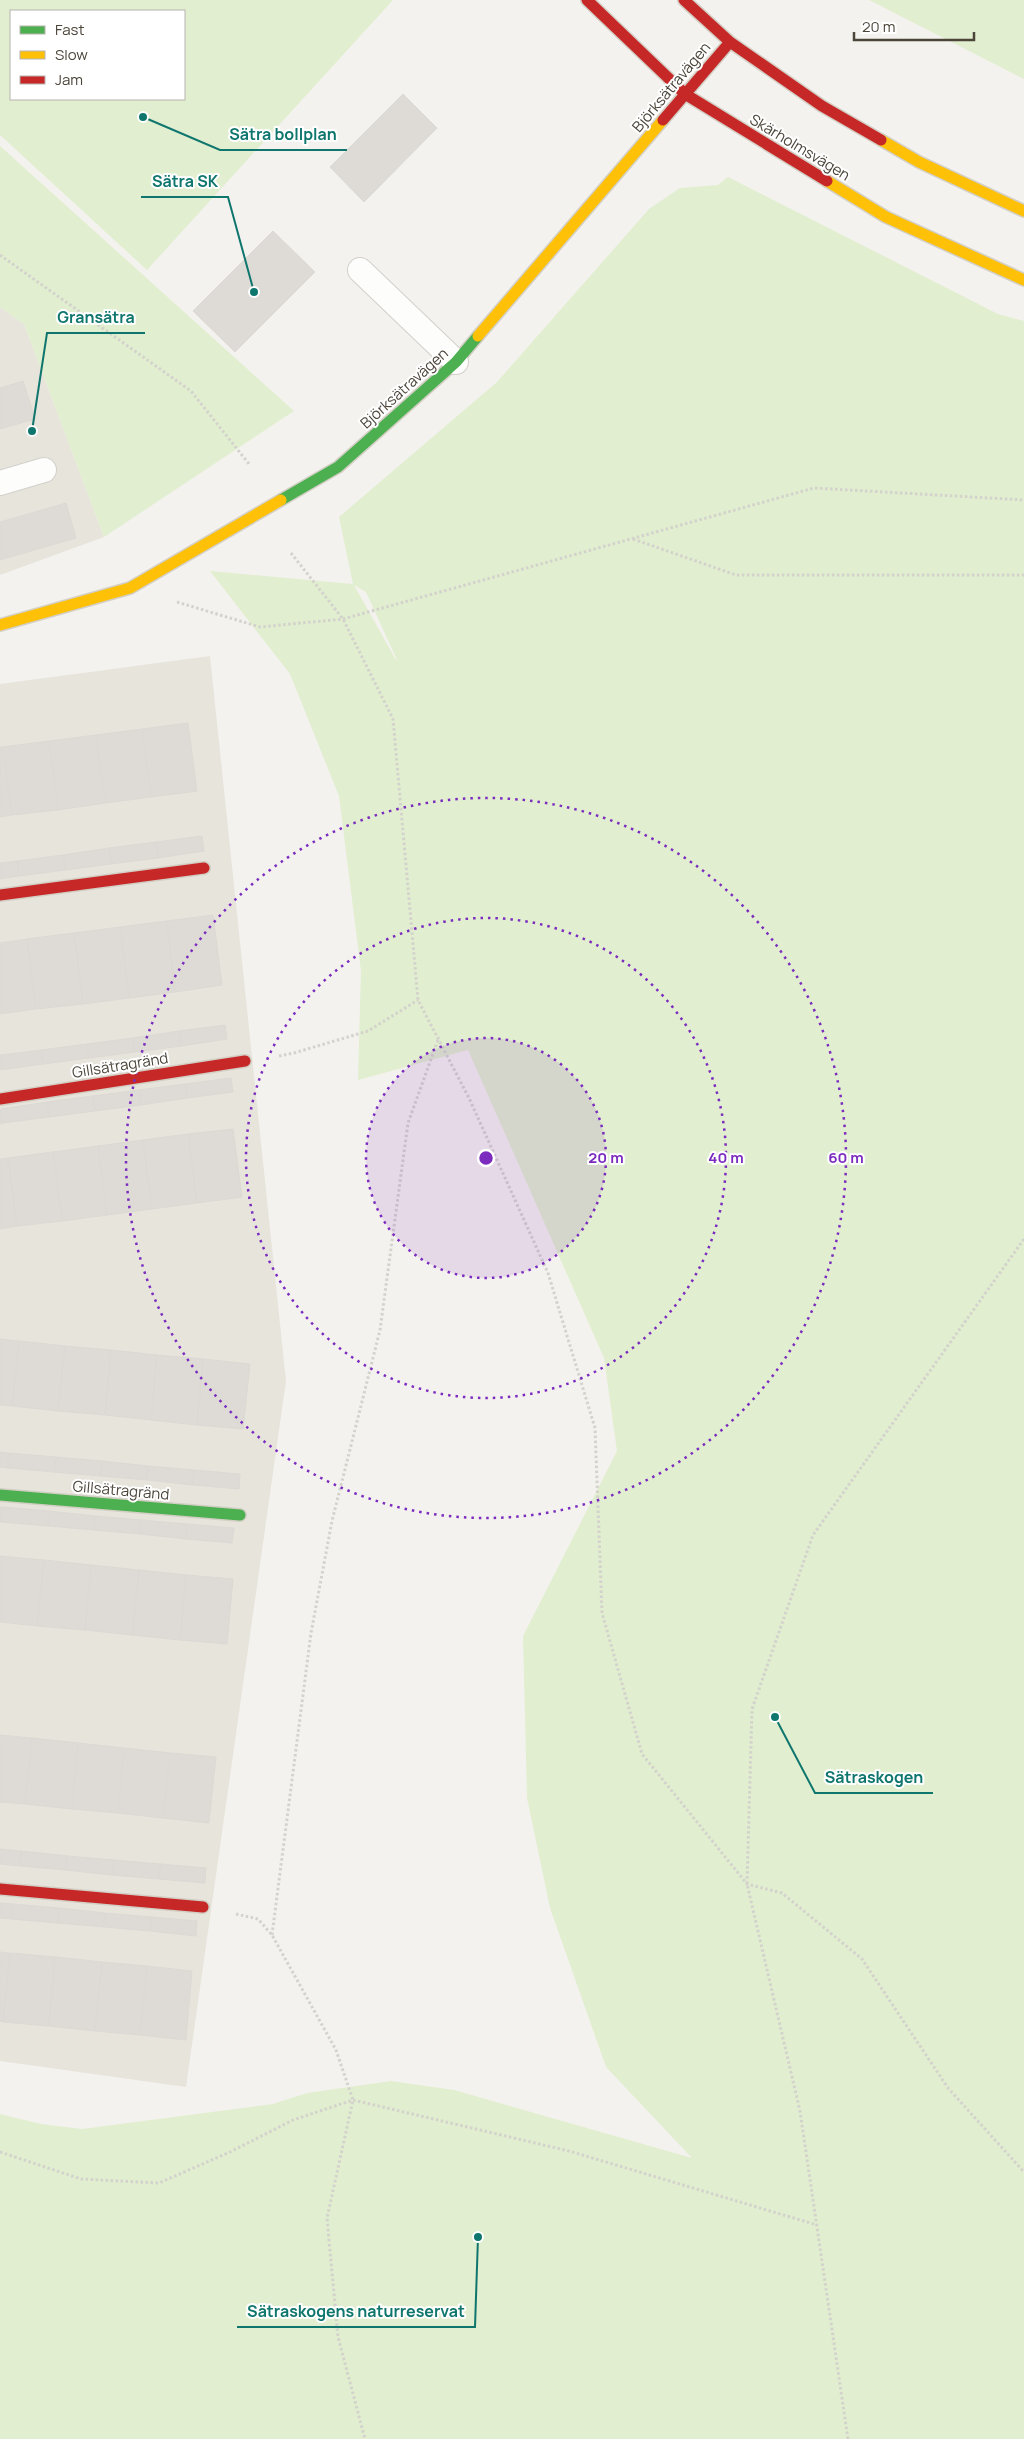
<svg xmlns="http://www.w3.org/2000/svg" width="1024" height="2439" viewBox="0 0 1024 2439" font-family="Manrope,sans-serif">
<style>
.residential{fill:#e7e4dc}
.green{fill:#e1eecf;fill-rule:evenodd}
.building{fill:#dedbd6;stroke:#dcd9d4}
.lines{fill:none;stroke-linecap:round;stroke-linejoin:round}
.lane-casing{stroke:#d2d0cb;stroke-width:26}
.fast-casing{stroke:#d3cfc5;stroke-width:14}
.slow-casing{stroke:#d3cfc5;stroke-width:14}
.jam-casing{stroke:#d3cfc5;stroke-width:14}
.path{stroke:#d3d2cc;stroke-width:3;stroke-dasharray:2.5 2.5;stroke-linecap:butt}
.lane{stroke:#fdfdfc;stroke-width:24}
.fast{stroke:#4caf50;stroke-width:11}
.slow{stroke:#ffc107;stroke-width:11}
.jam{stroke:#c62828;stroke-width:11}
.ring{fill:none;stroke:#7b2cbf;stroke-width:2.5;stroke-dasharray:2.5 5}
.labels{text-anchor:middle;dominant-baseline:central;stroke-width:4;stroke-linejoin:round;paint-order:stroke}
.street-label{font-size:15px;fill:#4b4439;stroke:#fff}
.centre{fill:#7b2cbf;stroke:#fff;stroke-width:2.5}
.ring-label{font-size:15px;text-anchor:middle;font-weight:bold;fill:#7b2cbf;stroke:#fff;stroke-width:4;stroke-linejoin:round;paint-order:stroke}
.leader{fill:none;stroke:#0f766e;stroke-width:2}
.callout-dot{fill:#0f766e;stroke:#fff;stroke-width:2}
.callout-label{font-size:16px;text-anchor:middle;font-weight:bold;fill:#0f766e;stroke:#fff;stroke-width:4;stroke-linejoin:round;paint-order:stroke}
</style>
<rect width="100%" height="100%" fill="#f4f2ee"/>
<path class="residential" d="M0,307L24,324L104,537L0,575Z
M210,656L286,1381L186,2087L0,2061V684Z"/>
<path class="green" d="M0,0H393L147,270L0,135ZM11,11H184V99H11Z
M869,0H1024V79Z
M0,146L294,411L104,537L24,324L0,307Z
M728,177L998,314L1024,321V2439H0V2114L41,2124L82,2129L273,2104L307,2093L391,2081L454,2090L692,2158L606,2067L550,1908L527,1798L523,1636L617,1451L604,1358L468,1050L358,1080L361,971L339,796L290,674L210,571L353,584L339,517L497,382L649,209L680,188L718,185ZM354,585L366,592L397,660H396Z"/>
<path class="building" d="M403,94L437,128L364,202L330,167Z
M273,231L315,272L235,352L193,311Z
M23,381L35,419L0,429V388Z
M66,503L76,538L0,560V522Z
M188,723L197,791L151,797L142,729Z
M142,729L151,797L105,803L96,735Z
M96,735L105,803L58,810L49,741Z
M49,741L58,810L12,815L3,747Z
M0,747H3L12,815L0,817Z
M202,836L204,851L158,858L156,842Z
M156,842L158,858L111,864L109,848Z
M109,848L111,864L65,870L63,855Z
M63,855L65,870L19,876L17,861Z
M17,861L19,876L0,879V863Z
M213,915L222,985L175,992L167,921Z
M167,921L175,992L129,998L120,927Z
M120,927L129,998L83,1004L74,933Z
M74,933L83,1004L36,1009L27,939Z
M27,939L36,1009L0,1014V943Z
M225,1025L227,1039L181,1046L179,1031Z
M179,1031L181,1046L135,1052L133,1038Z
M133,1038L135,1052L89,1058L87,1044Z
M87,1044L89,1058L43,1064L41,1050Z
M41,1050L43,1064L0,1070V1055Z
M231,1078L233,1092L187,1098L185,1084Z
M185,1084L187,1098L141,1105L139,1090Z
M139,1090L141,1105L95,1111L93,1096Z
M93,1096L95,1111L49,1117L47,1102Z
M47,1102L49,1117L3,1123L1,1109Z
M0,1109L3,1123L0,1124Z
M233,1129L242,1197L197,1203L188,1134Z
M188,1134L197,1203L152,1209L143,1140Z
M143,1140L152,1209L107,1215L98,1146Z
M98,1146L107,1215L62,1221L53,1152Z
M53,1152L62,1221L17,1226L8,1158Z
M8,1158L17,1226L0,1229V1159Z
M0,1339L19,1341L12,1406L0,1405Z
M19,1341L65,1346L58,1411L12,1406Z
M65,1346L111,1350L105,1415L58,1411Z
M111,1350L157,1355L151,1420L105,1415Z
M157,1355L203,1359L197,1425L151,1420Z
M203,1359L250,1364L243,1429L197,1425Z
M0,1452L9,1453L8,1468L0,1467Z
M9,1453L56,1457L54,1472L8,1468Z
M56,1457L102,1461L100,1476L54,1472Z
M102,1461L148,1466L147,1480L100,1476Z
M148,1466L194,1470L193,1485L147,1480Z
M194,1470L240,1474L239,1489L193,1485Z
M0,1507H3L1,1522H0Z
M3,1507L49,1511L48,1526L1,1522Z
M49,1511L95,1516L94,1530L48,1526Z
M95,1516L141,1520L140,1534L94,1530Z
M141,1520L187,1524L186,1539L140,1534Z
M187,1524L234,1528L232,1543L186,1539Z
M0,1556L44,1560L37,1626L0,1622Z
M44,1560L91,1565L85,1630L37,1626Z
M91,1565L139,1570L132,1635L85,1630Z
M139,1570L186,1575L180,1640L132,1635Z
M186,1575L233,1579L227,1644L180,1640Z
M0,1735L32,1738L25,1804L0,1802Z
M32,1738L78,1743L72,1809L25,1804Z
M78,1743L124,1748L118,1813L72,1809Z
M124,1748L170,1753L163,1818L118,1813Z
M170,1753L216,1757L209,1823L163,1818Z
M0,1849L21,1851L20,1866L0,1864Z
M21,1851L67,1856L66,1870L20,1866Z
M67,1856L114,1860L112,1875L66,1870Z
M114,1860L160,1864L159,1879L112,1875Z
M160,1864L206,1868L205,1883L159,1879Z
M0,1903L13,1904L11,1919L0,1918Z
M13,1904L59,1908L58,1923L11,1919Z
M59,1908L105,1913L104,1927L58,1923Z
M105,1913L151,1917L150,1931L104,1927Z
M151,1917L197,1921L196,1936L150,1931Z
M0,1952L10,1953L3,2022L0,2021Z
M10,1953L55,1957L49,2026L3,2022Z
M55,1957L102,1962L95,2031L49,2026Z
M102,1962L147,1966L140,2035L95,2031Z
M147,1966L192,1971L186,2040L140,2035Z"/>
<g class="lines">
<defs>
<path id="lane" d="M360,270L456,362
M0,483L44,470"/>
<path id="fast" d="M281,500L338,467L456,362L478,336
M0,1495L240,1515"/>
<path id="slow" d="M881,140L919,162L1024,211
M827,181L886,217L1024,280
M478,336L663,120
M0,625L130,588L281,500"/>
<path id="jam" d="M587,0L685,94L827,181
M684,0L730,42L822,106L881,140
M663,120L730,42
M0,895L204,868
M0,1099L245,1061
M0,1889L203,1907"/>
</defs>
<use href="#lane" class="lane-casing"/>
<use href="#fast" class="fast-casing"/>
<use href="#slow" class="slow-casing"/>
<use href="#jam" class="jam-casing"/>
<path class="path" d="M0,255L191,391L249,464
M633,539L736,575H1024
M291,553L343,619L393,719L418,1000L469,1098L548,1273L595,1428L602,1613L642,1754L747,1884L782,1893L862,1959L948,2088L1024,2172
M177,602L260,627L343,619L814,488L1024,500
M279,1056L294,1053L368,1031L418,1000
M236,1914L258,1919L272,1935L336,2050L353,2100L327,2218L338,2337L365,2439
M272,1935L311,1633L332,1521L380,1330L408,1123L439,1037
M0,2152L81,2179L159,2183L230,2152L293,2120L353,2100L569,2151L817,2225
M848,2439L800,2111L747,1884L752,1709L813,1535L1024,1239"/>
<use href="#lane" class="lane"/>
<use href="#fast" class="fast"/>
<use href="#slow" class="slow"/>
<use href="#jam" class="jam"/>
</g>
<circle cx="486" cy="1158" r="120" fill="#7b2cbf" fill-opacity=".12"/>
<g class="ring">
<circle cx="486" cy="1158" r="120"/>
<circle cx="486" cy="1158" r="240"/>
<circle cx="486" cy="1158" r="360"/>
</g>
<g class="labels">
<g class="street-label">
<text transform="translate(671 87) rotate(-50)">Björksätravägen</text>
<text transform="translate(800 147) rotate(31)">Skärholmsvägen</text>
<text transform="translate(404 388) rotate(-42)">Björksätravägen</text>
<text transform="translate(120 1065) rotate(-9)">Gillsätragränd</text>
<text transform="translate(121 1490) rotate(5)">Gillsätragränd</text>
</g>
</g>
<circle cx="486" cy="1158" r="8" class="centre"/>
<g class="ring-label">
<text x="606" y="1163">20 m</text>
<text x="726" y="1163">40 m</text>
<text x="846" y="1163">60 m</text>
</g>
<path class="leader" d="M143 117L220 150H347M254 292L228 197H141M32 431L47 333H145M775 1717L815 1793H933M478 2237L475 2327H237"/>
<g class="callout-dot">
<circle cx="143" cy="117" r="5"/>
<circle cx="254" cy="292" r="5"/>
<circle cx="32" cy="431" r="5"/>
<circle cx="775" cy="1717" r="5"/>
<circle cx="478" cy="2237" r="5"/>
</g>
<g class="callout-label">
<text x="283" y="140">Sätra bollplan</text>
<text x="185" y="187">Sätra SK</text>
<text x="96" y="323">Gransätra</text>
<text x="874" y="1783">Sätraskogen</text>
<text x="356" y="2317">Sätraskogens naturreservat</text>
</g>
<rect x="10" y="10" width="175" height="90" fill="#ffffff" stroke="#b7b4b0"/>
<rect x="20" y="26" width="25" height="8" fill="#4caf50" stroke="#b7b4b0"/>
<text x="55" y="35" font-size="15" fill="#4b4439">Fast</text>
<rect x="20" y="51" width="25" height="8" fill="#ffc107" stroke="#b7b4b0"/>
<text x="55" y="60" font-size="15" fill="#4b4439">Slow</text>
<rect x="20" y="76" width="25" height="8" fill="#c62828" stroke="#b7b4b0"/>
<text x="55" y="85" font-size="15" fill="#4b4439">Jam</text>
<path d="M854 32v8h120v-8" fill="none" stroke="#4b4439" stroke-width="2.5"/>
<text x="862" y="32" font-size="15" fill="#4b4439" stroke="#ffffff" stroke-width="4" paint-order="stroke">20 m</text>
</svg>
